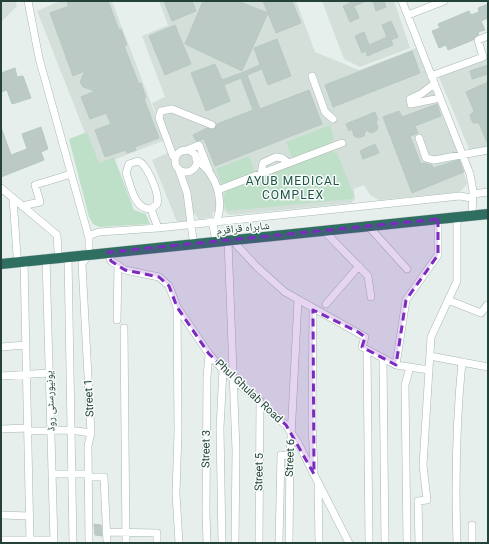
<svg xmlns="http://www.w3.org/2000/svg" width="489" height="544" viewBox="0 0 489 544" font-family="Roboto,'Noto Naskh Arabic',sans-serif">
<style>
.built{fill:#d4dfda}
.green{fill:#bfe0c8}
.building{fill:#bbcac4;stroke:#b8c9c2}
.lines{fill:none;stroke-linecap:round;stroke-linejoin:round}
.minor-casing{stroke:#a8b8b2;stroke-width:8}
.highway-casing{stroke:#c2cac8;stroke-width:11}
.minor{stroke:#fff;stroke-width:7}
.highway{stroke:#2f6f62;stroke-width:10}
.marked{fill:#7b2cbf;fill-opacity:0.2;stroke:#7b2cbf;stroke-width:3;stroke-dasharray:8 5;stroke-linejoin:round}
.labels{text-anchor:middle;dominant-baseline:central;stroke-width:3;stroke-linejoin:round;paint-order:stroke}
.street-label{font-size:11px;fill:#24423a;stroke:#f7fbf9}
.neighbourhood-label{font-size:12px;letter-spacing:1px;fill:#1f5548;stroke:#f7fbf9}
</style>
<rect width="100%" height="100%" fill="#e6efeb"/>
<path class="built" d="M1,1H15L17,6L1,22Z
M60,1H112L165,140L98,166L37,11Z
M159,1H296L315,52L359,70L416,48L460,158L467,184L460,192L379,200L370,195L364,185L354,189L355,199L351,203L232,215L227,214L224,210L213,212L212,218L198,219L194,213H191L188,214L186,221L177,222L152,160L170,152L152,103L165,97L142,36L168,25Z
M322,1H394L410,48L360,67L344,59Z
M488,59V155L472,156L439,77Z"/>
<path class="green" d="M330,125L334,137L331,143L292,158L286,142Z
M87,132L99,163L114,157L134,210L146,214L150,224L99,227L93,224L89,217L69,139Z
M332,151L337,153L354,195L352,199L228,211C223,205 223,198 226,191Z
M249,156L255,172L222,185L216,169Z"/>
<path class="building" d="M72,1H108L119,30L121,29L127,45L124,46L139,84L141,83L146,98L144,99L159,138L135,147L136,150L127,153L126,150L105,157L95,130L111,124L106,113L90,119L81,97L95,91L83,87L80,82L85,71L73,76L50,13L69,6L67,3Z
M164,1H192L196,11L172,21Z
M203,1H238L268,13L242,71L185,44Z
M263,1H292L301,23L276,33Z
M350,1H366L354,6L359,18L350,22L343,6L350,3Z
M373,1H384L386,7L376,11Z
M488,4V18L481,21L485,30L478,32L479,34L473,40L448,50L446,45L439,48L432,31L440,28L438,24L469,11L471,15L479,12L478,8Z
M391,21L398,37L391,40L393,45L367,56L366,51L362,53L355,36L364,32L369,45L387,37L382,25Z
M175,25L191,64L165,75L149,36Z
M277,39L291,76L268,85L262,69L247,75L260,109L309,90L322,124L215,166L204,139L196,141L193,135L207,128L213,130L217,124L253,110L241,78L224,85L230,101L206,111L191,73L215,64L222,80L241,73L260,65L254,48Z
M412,51L420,73L333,107L325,85Z
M488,65V74L472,79L470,71Z
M15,68L17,77L23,76L31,98L12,104L7,90L1,92V73Z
M488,82V145L479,123H473L471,119L470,115L474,111L466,92Z
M437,104L441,116L415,126L418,133L410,136L421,164L424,163L432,165L433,168L459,160L464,172L412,193L383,117L399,111L402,117Z
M375,112L378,120L376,121L378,128L376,131L371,133L366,130L364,136L358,138L354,136L352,129L349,131L346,124Z
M1,127L11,155L27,149L22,134L41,127L48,149L41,152L44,160L1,177Z
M375,144L379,153L363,159L360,151Z
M94,524L101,525L102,536L95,535Z"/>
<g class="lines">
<defs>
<path id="minor" d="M28,1L39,58L89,238V247
M402,1L470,174L473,191L472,215
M408,15L444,1
M312,76L325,112L333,119
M431,76L483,57L478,40L488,36
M434,84L421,94L410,99L411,104L440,98
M419,138L426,158L434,160L488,150
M175 161a11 11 0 1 1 22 0a11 11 0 1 1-22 0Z
M184,151L199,145L209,170
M173,156L159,118L161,111L172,109L212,125
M196,159C201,164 208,169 211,175C220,189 224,212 213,226L215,236
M138,161C147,164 160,194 157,204L151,209C134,210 131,186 126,173L129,164Z
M179,170L187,193L193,239
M261,174L263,163L276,157L282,158L289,163
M1,188L57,235L58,251
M218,190L342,143
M473,194L488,192
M13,198L17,255
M22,206L40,202L35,185L71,174
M151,209L158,228
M369,227L407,269
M325,232L368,276L371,297
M88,236L99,232L158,228L460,196L471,198
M228,241L236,450L235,543
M233,241L256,266L285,292L365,337L362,347L396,365L429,370
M108,252L111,261L125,270L159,277L169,286L177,307L209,354L223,370L286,425L298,443L349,543
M89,254L82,264L91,433L88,446L89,543
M68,256L73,543
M46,258L54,543
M24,261L30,540H54
M448,300L481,313L487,305
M326,304L359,266
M177,307L178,431L176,494L179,543
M313,309L312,423L314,471
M117,320L118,265
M124,328L126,543
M1,347L26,345
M367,350L369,543
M430,356L488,367
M383,359L385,543
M396,365L406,300L438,255V219
M1,376L49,373
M1,429L28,428
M28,431L70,430L91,433
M52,474H88
M88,477H104L107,543
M318,484L319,543
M1,515L29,516
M107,532L157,533V543
M1,540H30
M207,543L206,513L207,377L209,354
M222,543L220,428L223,370
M259,543L260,401
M279,543L281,455L290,456
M289,543L290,456L298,300
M407,543L405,385L410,367
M419,543L418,501L427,500L423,465L431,337L457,281V217
M457,543C455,482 456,422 462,362
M472,543V525"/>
<path id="highway" d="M1,264L488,214"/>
</defs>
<use href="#minor" class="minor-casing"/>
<use href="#highway" class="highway-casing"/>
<use href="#minor" class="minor"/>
<use href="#highway" class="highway"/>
</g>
<path class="marked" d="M438,219V255L406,300L396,365L362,347L365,337L358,332L313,310L314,474L286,425L209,354L177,307L169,286L159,277L125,270L111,261L108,252Z"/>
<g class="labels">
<g class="street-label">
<text transform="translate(243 228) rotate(-6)">شاہراہ قراقرم</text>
<text transform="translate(249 391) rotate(43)">Phul Ghulab Road</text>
<text transform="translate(89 398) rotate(-93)">Street 1</text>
<text transform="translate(50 401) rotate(-92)">یونیورسٹی روڈ</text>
<text transform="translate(206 449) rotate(-89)">Street 3</text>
<text transform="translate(290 458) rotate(-88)">Street 6</text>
<text transform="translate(259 472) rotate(-89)">Street 5</text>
</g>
<g class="neighbourhood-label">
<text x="293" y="181">AYUB MEDICAL<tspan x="293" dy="14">COMPLEX</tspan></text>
</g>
</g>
<rect width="489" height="544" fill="none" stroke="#24423a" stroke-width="4"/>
</svg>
